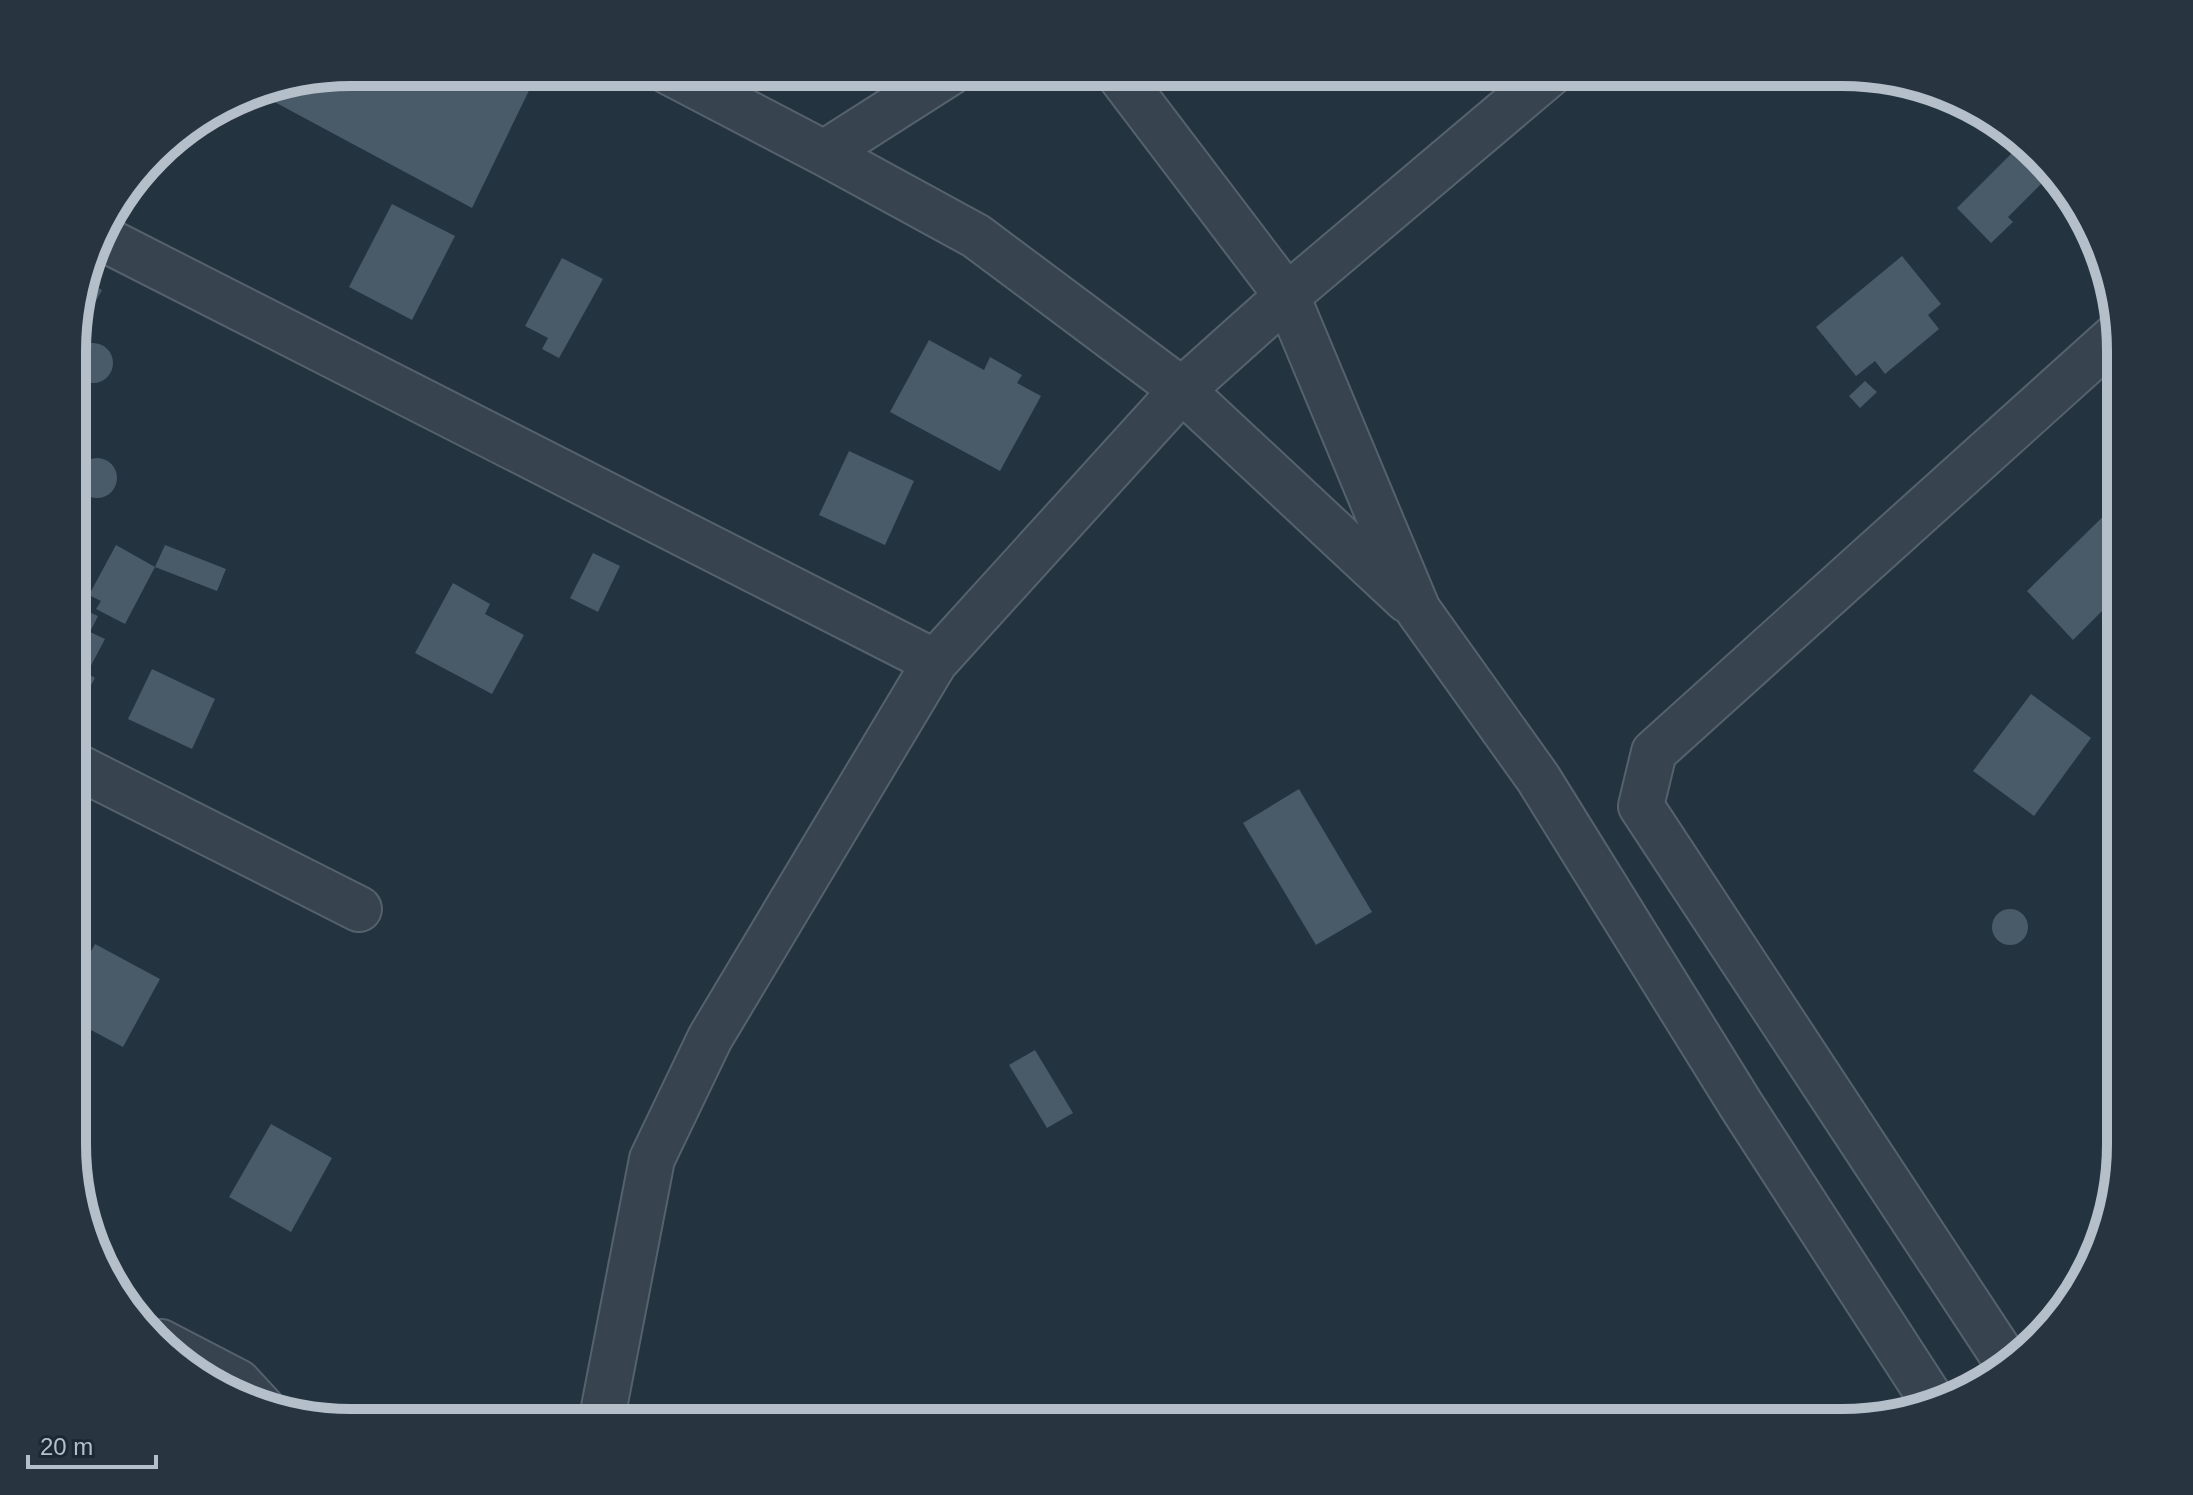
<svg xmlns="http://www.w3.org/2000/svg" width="2193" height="1495" viewBox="0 0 2193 1495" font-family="Helvetica,sans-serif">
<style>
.building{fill:#495a69}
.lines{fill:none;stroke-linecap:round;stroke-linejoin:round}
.minor-casing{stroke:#55626d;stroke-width:48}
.minor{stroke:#374450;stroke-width:44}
.rim{fill:none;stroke:#b4bfca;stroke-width:10}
</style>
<rect width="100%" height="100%" fill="#233340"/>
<path class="building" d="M351,72H533L537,74L472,208L254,91Z
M798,72H828L819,86Z
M190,127L181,143L163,147L167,141Z
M2013,152L2043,182L2008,217L2013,222L1991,243L1957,208Z
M392,204L455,236L412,320L349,287Z
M1902,256L1941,304L1928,315L1939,329L1885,374L1875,361L1856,376L1816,327Z
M562,258L603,279L559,358L542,349L548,338L525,326Z
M85,280L102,290L86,319L75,313Z
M929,340L984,370L990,357L1022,375L1017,383L1041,396L1000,471L890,412Z
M73 363a20 20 0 1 1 40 0a20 20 0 1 1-40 0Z
M1865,381L1877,392L1860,408L1849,396Z
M849,451L914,481L885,545L819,515Z
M77 478a20 20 0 1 1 40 0a20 20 0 1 1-40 0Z
M2120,500V593L2073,640L2027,591Z
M116,545L155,567L125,624L96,609L101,601L89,595Z
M165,545L226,569L217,591L155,567Z
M593,553L620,566L598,612L570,598Z
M453,583L490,604L485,614L524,635L492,694L415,653Z
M85,610L98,616L90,632L105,639L87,673L95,678L84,698L74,693V630Z
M152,669L215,699L192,749L128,719Z
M2031,694L2091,738L2034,816L1973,771Z
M1299,789L1372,912L1316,945L1243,823Z
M1992 927a18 18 0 1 1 36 0a18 18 0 1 1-36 0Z
M95,944L160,979L123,1047L74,1021V981Z
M1035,1050L1073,1113L1047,1128L1009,1065Z
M271,1124L332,1158L291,1232L229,1197Z"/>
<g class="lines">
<defs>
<path id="minor" d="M669,72L824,153L951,72
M1117,72L1287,296L1418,610L1538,778L1741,1105L1933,1402
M824,153L976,236L1182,390L1407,600
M98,236L935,662
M74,765L359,909
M161,1342L238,1382L262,1408
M2006,1361L1641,806L1654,752L2120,332
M601,1423L652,1159L710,1038L935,662L1182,390L1287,296L1552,72"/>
</defs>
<use href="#minor" class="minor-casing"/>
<use href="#minor" class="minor"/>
</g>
<path d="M0 0H2193V1495H0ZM351 86H1842A265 265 0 0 1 2107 351V1144A265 265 0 0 1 1842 1409H351A265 265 0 0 1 86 1144V351A265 265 0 0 1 351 86Z" fill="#283541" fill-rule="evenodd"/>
<path class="rim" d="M351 86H1842A265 265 0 0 1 2107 351V1144A265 265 0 0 1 1842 1409H351A265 265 0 0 1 86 1144V351A265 265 0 0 1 351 86Z"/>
<path d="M28 1455v12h128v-12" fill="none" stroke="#b4bfca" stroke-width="4"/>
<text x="40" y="1455" font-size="24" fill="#b4bfca" stroke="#1c2935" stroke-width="6" paint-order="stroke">20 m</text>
</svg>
